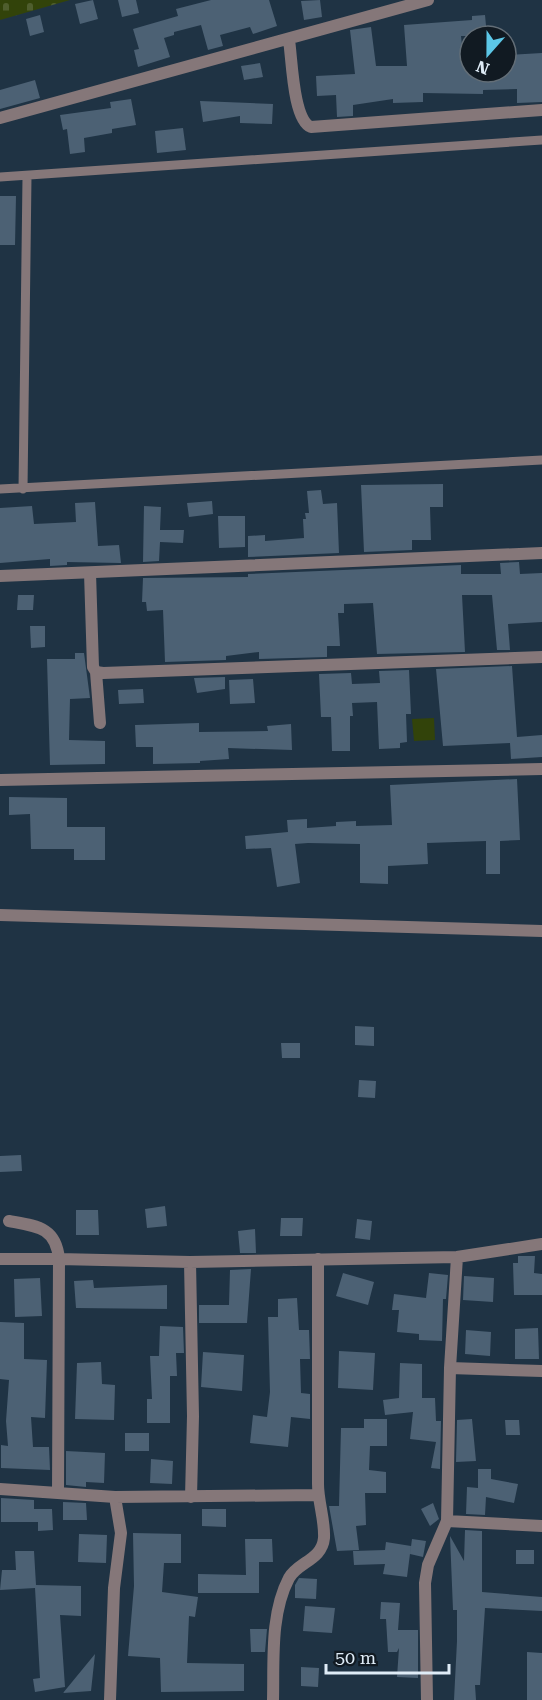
<svg xmlns="http://www.w3.org/2000/svg" width="542" height="1700" viewBox="0 0 542 1700" font-family="'Roboto Serif',serif">
<style>
.green{fill:#32430a}
.cemetery{fill:url(#cemetery-stones)}
.building{fill:#4c6174}
.lines{fill:none;stroke-linecap:round;stroke-linejoin:round}
.lane{stroke:#857779;stroke-width:9}
.street{stroke:#857779;stroke-width:12}
</style>
<defs>
<pattern id="cemetery-stones" width="16" height="16" patternUnits="userSpaceOnUse" patternTransform="scale(1.5)"><rect width="16" height="16" fill="#32430a"/><path d="M2 7V4a2 2 0 0 1 4 0v3zM10 15v-3a2 2 0 0 1 4 0v3z" fill="#4f5e2e"/></pattern>
</defs>
<rect width="100%" height="100%" fill="#1f3344"/>
<path class="green" d="M434,718L435,740L414,741L412,719Z"/>
<path class="cemetery" d="M0,0H70L0,20Z"/>
<path class="building" d="M93,0L98,19L80,24L75,4Z
M118,0H136L139,13L122,17Z
M211,0H269L277,26L253,34L250,27L220,35L223,46L208,50L201,25L174,32V35L164,38L170,57L138,67L134,50L139,49L133,29L178,16L176,9Z
M320,0L322,17L304,20L301,1Z
M40,15L44,32L30,36L26,19Z
M485,15L487,36H461L464,64H470V72H506V55L542,53V102L517,103V89L483,90V94L423,93V102L393,103V99L353,105V116L337,117L336,95L317,96L316,76L355,74L350,30L371,27L376,66H407L404,25L472,20V16Z
M260,63L263,77L244,80L241,66Z
M35,80L40,98L0,109V90Z
M131,99L136,125L112,129V133L84,138L85,152L70,154L67,129L63,130L60,115L111,108L110,102Z
M200,101L273,104L272,124L240,123V116L203,122Z
M183,128L186,150L157,153L155,131Z
M0,196H16L15,245H0Z
M443,484V507H430L431,540H412V550L364,552L361,485Z
M321,490L323,504L337,503L339,553L248,557V536L265,535V541L304,538L303,519H306L305,513H309L307,491Z
M212,501L213,514L189,517L187,503Z
M95,502L98,546L119,545L121,563L67,562V565L50,566V559L0,563V508L32,506L34,524L76,522L75,503Z
M144,506L161,507L160,530H184L183,543L160,542L159,561L143,562Z
M218,516H245V547L219,548Z
M519,562L520,574L542,573V622L508,624L510,650H497L492,595H462L465,652L377,654L373,603L344,604V613H338L340,646H327V657L259,659V652L226,656V660L165,662L163,610L147,611L146,602H142L143,578L248,577V574L461,565V574H501L500,563Z
M18,595H34L33,610H17Z
M30,626H45V647L31,648Z
M75,653H84L90,698L70,699L69,740L105,741V764L50,765L47,659H75Z
M512,666L517,737L542,735V757L511,759L510,743L443,746L436,669Z
M409,670L411,714H406L407,742L400,743V748L379,749L377,702L352,703L353,716H350V751H332L331,717H321L319,674L351,673L352,684L380,683L379,671Z
M225,677V689L197,693L194,678Z
M253,679L255,703L230,704L229,680Z
M143,689L144,703L119,704L118,690Z
M199,723V732L268,731L267,726L291,724L292,750L228,748L229,759L200,761V763L153,764V747H136L135,725Z
M517,779L520,840L500,841V874H486V841L427,843L428,864L388,866V884L360,883V844L308,843L295,844L300,883L277,887L271,848L246,849L245,836L288,832L287,820L307,819V828L336,826V822L356,821V826L392,825L390,785Z
M9,797L67,798V827H105V860H74V849H31L30,814L9,815Z
M355,1026L374,1027V1046L355,1045Z
M281,1043H300V1058H282Z
M359,1080L376,1081L375,1098L358,1097Z
M21,1155L22,1171L0,1172V1156Z
M165,1206L167,1226L147,1228L145,1209Z
M76,1210H98L99,1235H76Z
M281,1218H303L302,1236H280Z
M357,1219L372,1221L370,1240L355,1238Z
M255,1229L256,1253H240L238,1231Z
M518,1256H535L534,1273L542,1274V1295H514L513,1263H518Z
M251,1269L247,1323H199V1305H229L230,1270Z
M343,1273L374,1282L368,1305L336,1296Z
M429,1273L448,1275L446,1299H443L442,1341L419,1340V1334L397,1332L399,1310H392L394,1294L426,1298Z
M464,1276L494,1278L493,1302L463,1300Z
M40,1278L42,1316L15,1317L14,1279Z
M93,1280L94,1288L167,1285V1309L76,1308L74,1281Z
M297,1298L299,1330H309L310,1359H300L301,1393L310,1394V1419L291,1417L288,1447L250,1443L253,1415L267,1417L270,1392L268,1317H278V1299Z
M0,1322L24,1323V1359L47,1360L45,1418L31,1417L33,1447H49L50,1470L1,1468V1445L8,1446L6,1421L9,1380L0,1379Z
M160,1326L183,1327L184,1353H176L177,1376H170V1423H147V1399H152L150,1356H159Z
M538,1328L539,1359H515V1329Z
M466,1330L491,1332L490,1356L465,1354Z
M339,1351L375,1353L373,1390L338,1388Z
M203,1352L244,1355L242,1391L201,1387Z
M101,1362L102,1384L115,1385L114,1420L75,1419L77,1363Z
M400,1363L422,1364V1398H435L436,1421H441L440,1469L431,1468L436,1442L410,1439L413,1412L385,1415L383,1400L399,1398Z
M364,1419H387V1446H370L369,1470L386,1472V1493H365L366,1525L356,1526L359,1550L337,1551L329,1506H339L341,1428H364Z
M472,1419L476,1461L456,1462L457,1420Z
M505,1420H519L520,1435H506Z
M125,1433H149V1451H125Z
M66,1451L105,1453L104,1483L86,1482V1487L66,1485Z
M151,1459L173,1461L172,1484L150,1483Z
M478,1469H491V1479L518,1484L514,1503L486,1497L485,1515L466,1514L467,1487L478,1488Z
M1,1498L34,1500V1509H52L53,1530L38,1531V1522H1Z
M63,1502L86,1503L87,1520H63Z
M433,1503L439,1519L430,1526L421,1509Z
M202,1509H226V1527L202,1526Z
M465,1530L482,1531V1592L542,1597V1611L485,1608L480,1685H475L476,1700H454L457,1641V1610H453L450,1536L464,1561Z
M133,1533L181,1534V1563H164L162,1592L198,1597L195,1617L189,1616L187,1663L244,1664V1691L161,1692L160,1658L128,1656L134,1586Z
M79,1534L107,1535L106,1563L78,1562Z
M245,1539H272L273,1562H259V1593H198V1574L246,1575Z
M412,1539L426,1541L423,1557L410,1554Z
M386,1542L411,1546L407,1577L383,1574L385,1564L354,1565L353,1551L385,1550Z
M516,1550H534V1564H516Z
M15,1551H34L36,1585L81,1586V1616L60,1615L65,1687L35,1692L33,1679L40,1678L35,1588L0,1590L2,1570H16Z
M299,1578L317,1579L316,1599L295,1598V1585Z
M381,1602L400,1603L398,1630H418V1678L397,1677L399,1648L397,1652H388L386,1619H380Z
M305,1606L335,1608L332,1633L303,1631Z
M250,1629H267L265,1652H251Z
M527,1652L542,1653V1700H527Z
M95,1654L91,1691L63,1693Z
M301,1667L319,1668L318,1687L301,1686Z"/>
<g class="lines">
<path class="lane" d="M0,177L542,140
M0,489L542,460
M23,489L27,177"/>
<path class="street" d="M289,40C292,59 293,120 311,127L542,110
M0,118L428,0
M90,573L93,667L96,672L103,673L542,657
M0,576L542,553
M96,672L100,723
M0,780L542,769
M0,915L542,931
M9,1221C37,1226 56,1227 59,1259L190,1262L457,1257L542,1244
M0,1259H59L58,1493
M190,1262L193,1416L191,1497
M450,1368L542,1371
M0,1489L115,1497L318,1495
M447,1521L542,1526
M110,1700L114,1588L121,1533L115,1497
M273,1700C274,1661 270,1614 289,1578C298,1562 322,1560 324,1538C325,1520 318,1502 318,1484C318,1409 318,1334 318,1259
M427,1700L425,1583L428,1565L447,1521L450,1368L457,1257"/>
</g>
<g transform="translate(488 54) rotate(201)"><circle r="28" fill="#111a22" stroke="#636e77" stroke-width="1.5"/>
<path d="M0-4.5L10 22L0 15L-10 22Z" fill="#5cc7e7"/>
<text y="-9" font-size="16" font-weight="bold" text-anchor="middle" fill="#dfecf7">N</text>
</g>
<path d="M326 1664v9h123v-9" fill="none" stroke="#dfecf7" stroke-width="3"/>
<text x="335" y="1664" font-size="18" fill="#dfecf7" stroke="#111a22" stroke-width="4.5" paint-order="stroke">50 m</text>
</svg>
